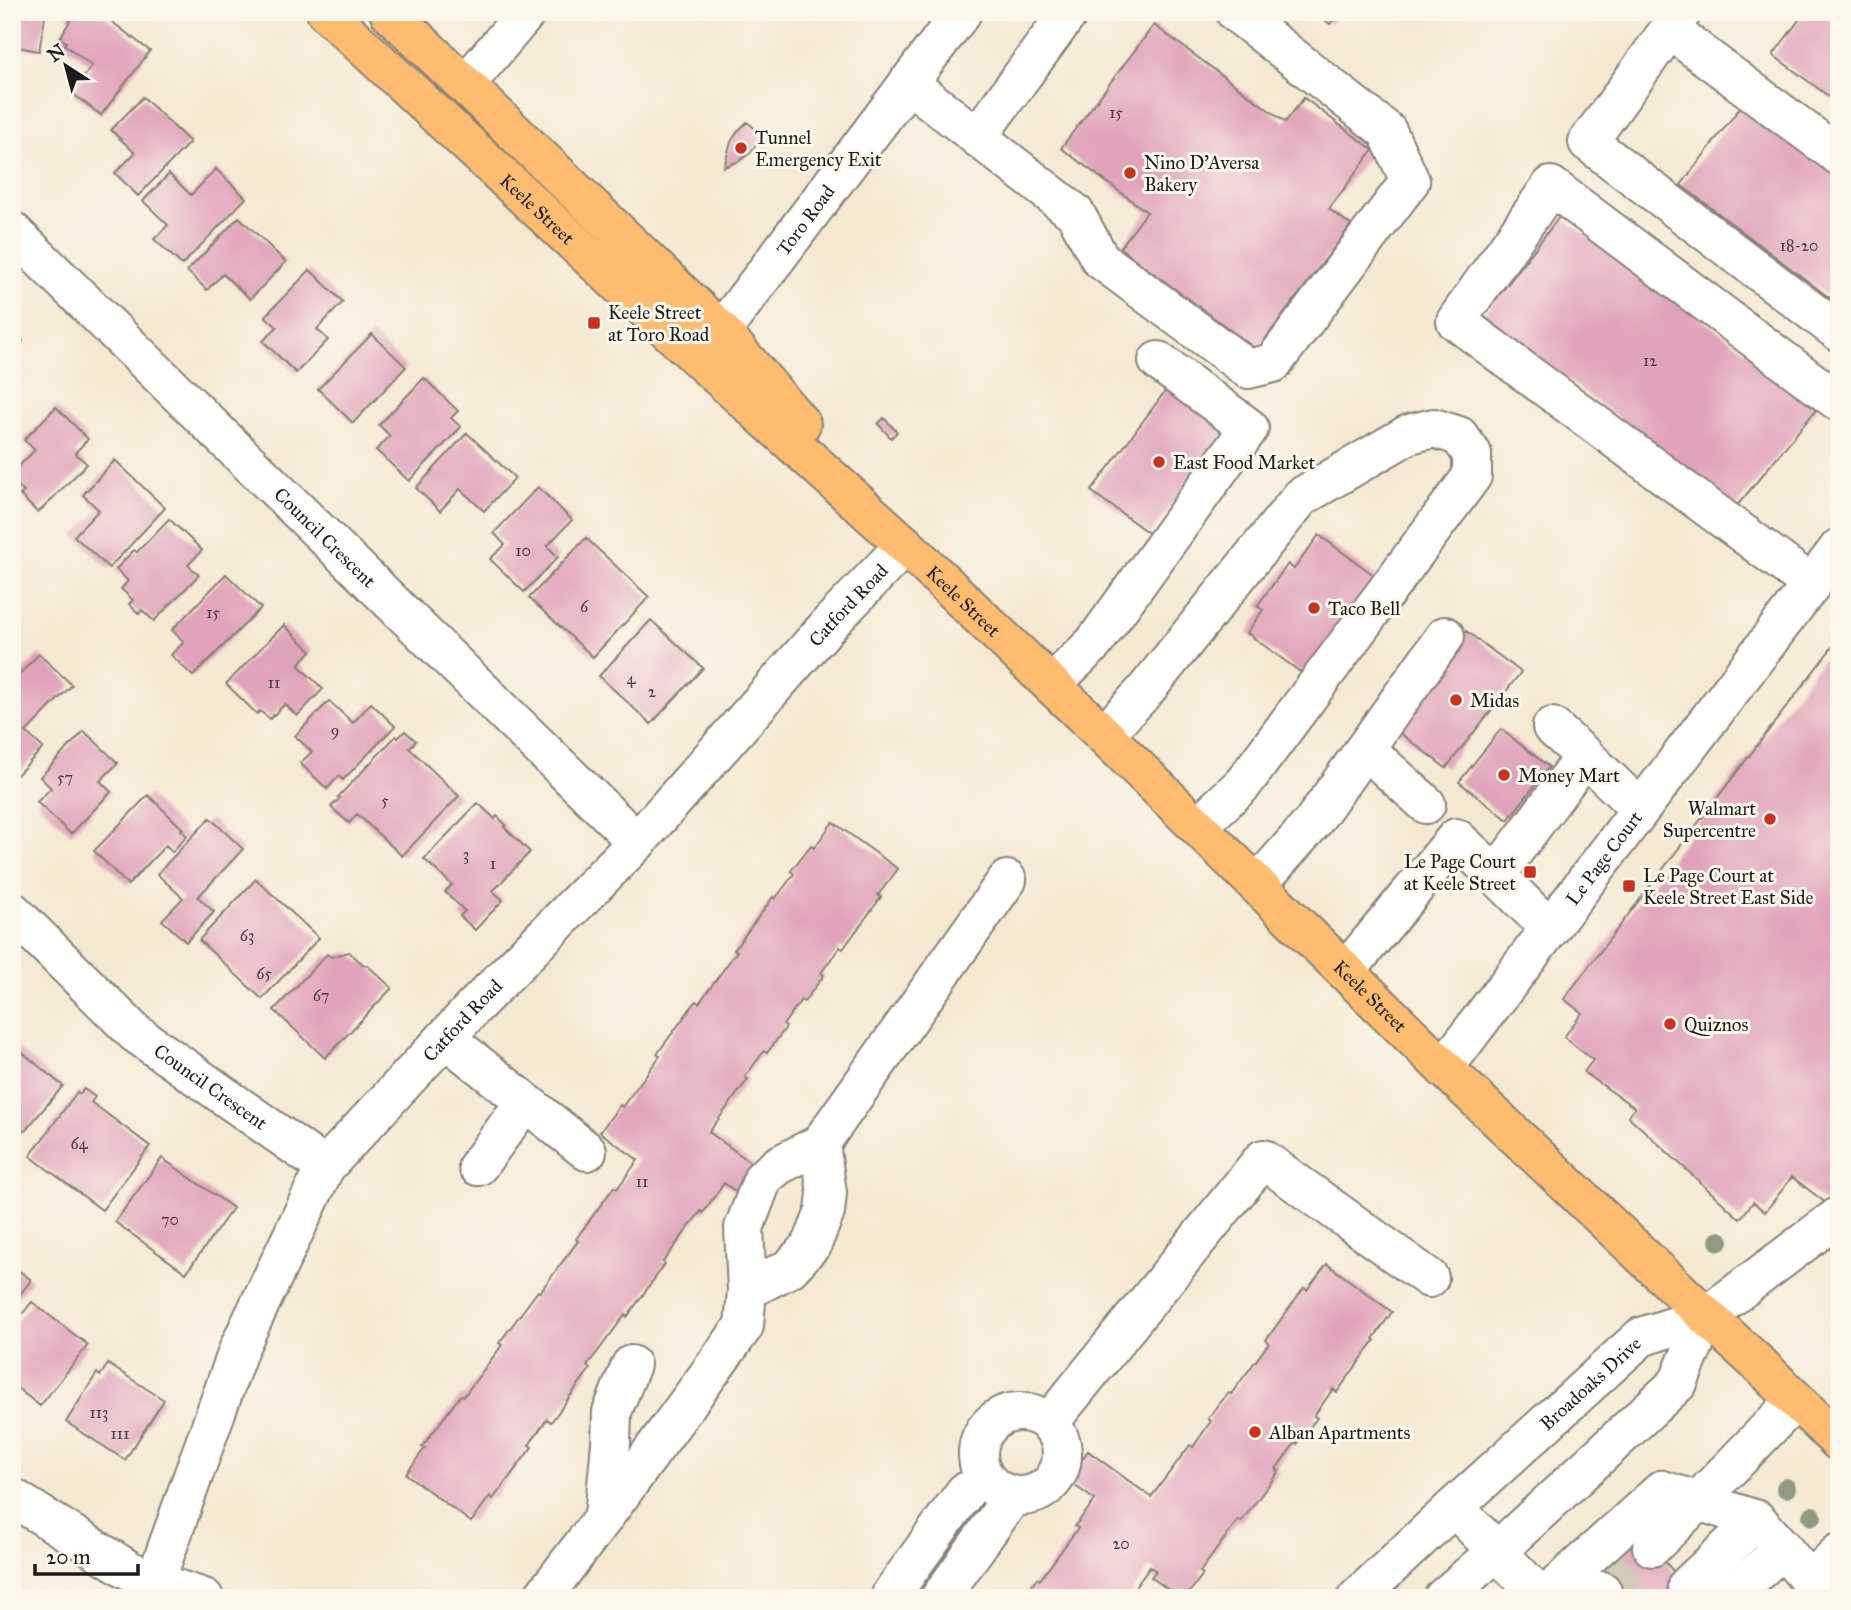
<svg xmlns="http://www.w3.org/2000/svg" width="1851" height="1610" viewBox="0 0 1851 1610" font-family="'IM FELL Great Primer',serif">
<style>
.building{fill:#e1a3bb}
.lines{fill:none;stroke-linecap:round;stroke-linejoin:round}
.minor-tunnel{stroke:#d4cab7;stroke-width:38;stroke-dasharray:38 19;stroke-linecap:butt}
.minor-casing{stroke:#888277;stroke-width:42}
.major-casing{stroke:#888277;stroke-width:42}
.minor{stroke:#fff;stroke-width:38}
.major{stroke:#febc70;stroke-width:38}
.tree{fill:#919a82}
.poi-dot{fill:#c8321e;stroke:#fbf7ec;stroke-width:2.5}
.labels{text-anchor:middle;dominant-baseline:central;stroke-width:6;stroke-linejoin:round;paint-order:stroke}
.number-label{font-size:16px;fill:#4d3e44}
.poi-label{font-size:19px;fill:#1c1c1c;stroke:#fbf7ec;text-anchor:start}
.street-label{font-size:19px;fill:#1c1c1c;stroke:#fbf7ec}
</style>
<rect width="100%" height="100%" fill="#fbf7ec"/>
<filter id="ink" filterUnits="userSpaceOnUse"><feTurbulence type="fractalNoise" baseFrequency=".0143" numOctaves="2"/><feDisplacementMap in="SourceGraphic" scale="14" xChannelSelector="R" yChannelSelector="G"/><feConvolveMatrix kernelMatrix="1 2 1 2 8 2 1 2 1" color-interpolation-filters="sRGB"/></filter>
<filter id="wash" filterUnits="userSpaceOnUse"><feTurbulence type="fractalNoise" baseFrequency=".00686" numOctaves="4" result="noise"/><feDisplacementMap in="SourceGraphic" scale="28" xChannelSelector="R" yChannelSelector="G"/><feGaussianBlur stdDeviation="1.57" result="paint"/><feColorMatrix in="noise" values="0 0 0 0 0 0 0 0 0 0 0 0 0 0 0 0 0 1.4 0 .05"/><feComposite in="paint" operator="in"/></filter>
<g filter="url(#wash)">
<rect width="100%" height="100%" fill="#f5e9d2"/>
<g id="blocks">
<path class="building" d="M12,12H46L39,51L12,46Z
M70,12H99L150,51L101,115L72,93L92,66L65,45L66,42L60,38L71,19L68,17Z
M1314,12H1339L1330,24Z
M1805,12H1839V104L1773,55Z
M1154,25L1285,122L1304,98L1373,150L1329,209L1351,225L1257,350L1120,248L1147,212L1061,148Z
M143,97L190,142L138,196L115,173L135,153L111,130Z
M1742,105L1839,178V305L1681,185Z
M747,122L763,135L750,153L739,161L724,167L731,142L738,131Z
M216,169L246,198L182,265L154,239L168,225L143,201L169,174L191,195Z
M1560,216L1820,405L1736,507L1483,316Z
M239,217L286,262L250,299L223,274L207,290L187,271Z
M310,270L343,302L317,329L328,340L296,373L263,341L277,327L265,316Z
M12,331L23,341L12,353Z
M372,334L406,367L353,423L318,389Z
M424,378L458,411L451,418L461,427L409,481L376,450L390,436L379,425Z
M1167,389L1226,432L1150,534L1091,491Z
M56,407L88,439L75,453L87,464L42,509L37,512L20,495L24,492L12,480V473L35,450L24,440Z
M884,418L897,432L891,438L878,424Z
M467,433L515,478L484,511L460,489L440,511L416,488Z
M115,460L165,508L109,568L74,536L99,510L83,495Z
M538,487L572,520L547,546L558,557L524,592L490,559L505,545L494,533Z
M169,519L202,550L188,565L199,575L154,621L142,610L139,614L129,604L133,600L121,589L128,581L116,569L134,550L137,552Z
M1319,535L1386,584L1314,682L1247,633L1263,610L1257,606L1288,564L1294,569Z
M586,538L649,597L593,657L529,598Z
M226,574L261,608L193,676L171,655L184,642L172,630Z
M651,620L703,668L651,724L599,676Z
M284,625L311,651L298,665L323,689L297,716L285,704L270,719L260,711L257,714L226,684Z
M1466,631L1521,672L1446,768L1392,727Z
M1839,638V1213L1792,1177L1765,1212L1753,1202L1740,1219L1628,1116L1635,1108L1584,1072L1593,1060L1564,1037L1582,1013L1564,999Z
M39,654L72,685L26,732L43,748L15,777L12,774V682Z
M329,701L353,723L371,703L395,726L343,780L339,776L327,789L300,763L312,752L295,736Z
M1501,729L1549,767L1508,820L1459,782Z
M84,731L118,763L100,781L111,792L71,834L37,802L51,788L40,777Z
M405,731L416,741L409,748L459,796L402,856L357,814L349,823L331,807L340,798L338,797L396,736L398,738Z
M148,795L183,829L181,830L187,836L172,852L166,845L128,885L94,851Z
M478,803L495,819L497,816L506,825L504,827L530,852L493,891L503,900L475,930L460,916L465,911L445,892L452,885L424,859Z
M210,818L243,849L198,897L214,912L186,942L162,920L183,898L157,874Z
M833,822L898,869L878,895L881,897L843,949L840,947L821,973L824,975L804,1002L801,1000L783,1025L786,1027L767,1053L764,1051L745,1077L748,1079L709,1132L765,1173L745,1199L724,1183L703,1213L701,1211L663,1262L665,1264L627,1317L625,1315L587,1366L590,1369L551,1422L547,1419L529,1445L532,1447L493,1499L490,1496L471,1522L406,1474L425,1448L422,1447L461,1395L464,1396L502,1345L499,1343L538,1291L540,1292L578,1241L576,1239L614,1187L617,1189L638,1160L600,1132L620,1105L622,1107L660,1056L657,1054L696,1001L699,1003L737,951L734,950L773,897L775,899L794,874L791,871L811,845L814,848Z
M256,879L319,938L262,999L199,940Z
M349,952L365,966L367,965L392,988L325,1058L274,1010L327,954L331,957Z
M12,1044L63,1086L25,1131L12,1120Z
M84,1089L95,1097L91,1102L150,1146L102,1210L30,1156L77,1092L80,1094Z
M162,1158L233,1208L186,1273L115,1222Z
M1327,1264L1392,1312L1373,1339L1375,1340L1337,1392L1333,1389L1314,1416L1317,1418L1297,1444L1295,1443L1276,1469L1279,1471L1241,1522L1238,1520L1200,1572L1203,1574L1185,1598H1180L1151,1577L1156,1571L1150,1567L1127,1598H1022L1037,1578L1040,1580L1078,1528L1075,1526L1095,1500L1067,1480L1088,1451L1151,1497L1190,1445L1193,1447L1211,1421L1208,1419L1228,1393L1231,1394L1269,1343L1266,1340L1304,1288L1307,1290Z
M12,1265L31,1280L12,1305Z
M32,1302L88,1345L40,1406L12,1384V1327Z
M108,1364L164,1400L125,1460L66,1422L97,1373L100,1376Z
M1635,1531L1652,1547L1697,1598H1608L1587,1575Z"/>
</g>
</g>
<g filter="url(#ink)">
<use href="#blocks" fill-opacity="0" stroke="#888277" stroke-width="2"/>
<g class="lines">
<path class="minor-tunnel" d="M1602,1591L1652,1547"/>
<defs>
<g id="minor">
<path d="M1682,12L1588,142L1839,332"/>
<path d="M1670,30L1839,156"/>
<path d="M908,83L1075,213L1100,259L1248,369L1273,363L1410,181L1387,131L1235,12"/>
<path d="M465,85L527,12"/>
<path d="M977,137L1069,12"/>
<path id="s1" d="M12,231L637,842"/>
<path id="s2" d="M701,358L962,12"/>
<path d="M1811,584L1456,321L1551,186L1839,402"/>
<path d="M1052,684L1094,643L1249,428L1158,361"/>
<path d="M1552,727L1585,756L1640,809"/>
<path d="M1104,735L1145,691L1301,497L1409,434L1434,428L1459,436L1472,454V476L1243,784L1198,826"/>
<path d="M1365,749L1426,804"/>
<path d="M1496,875L1585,756"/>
<path d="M1257,885L1312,823L1445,636"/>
<path id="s3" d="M12,911L135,1033L325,1167"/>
<path d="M1346,971L1456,838L1496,875L1550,929"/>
<path d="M445,1038L587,1151"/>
<path id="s4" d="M1444,1068L1839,548"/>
<path d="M478,1166L525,1102"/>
<path d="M747,1290L790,1268L812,1244L825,1212L827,1193L820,1144"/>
<circle cx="1020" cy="1454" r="42"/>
<path d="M1049,1423L1263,1159L1429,1278"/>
<path d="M12,1497L129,1570L155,1582L204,1598"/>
<path d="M1454,1507L1542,1598"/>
<path d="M604,1517L611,1443L612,1412L631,1365"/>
<path d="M1652,1547L1698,1501L1757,1520L1783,1549"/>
<path d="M1687,1586L1757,1520"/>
<path id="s5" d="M143,1598L155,1582L239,1348L325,1167L473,1008L637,842L831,622L905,545"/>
<path d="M542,1598L604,1517L744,1326L747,1290L744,1228L763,1178L779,1165L820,1144L1007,880"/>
<path d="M893,1598L892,1593L965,1492"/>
<path d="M940,1598L1012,1497"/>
<path id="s6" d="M1357,1598L1454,1507L1641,1337L1706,1316L1839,1216"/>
<path d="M1443,1598L1497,1551L1678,1383L1706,1316"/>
<path d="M1543,1598L1662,1490L1698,1501L1796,1400"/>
<path d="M1596,1598L1602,1591"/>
<path d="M1728,1598L1783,1549L1810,1581L1839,1553"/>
</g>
<g id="major">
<path id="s7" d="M326,12L700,360L905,545L1104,735L1444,1068L1706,1316L1763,1368L1839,1442"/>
<path d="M389,12L720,330L801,424"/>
</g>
</defs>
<use href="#minor" class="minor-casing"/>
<use href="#major" class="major-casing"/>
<use href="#minor" class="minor"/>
<use href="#major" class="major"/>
</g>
<g class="tree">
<circle cx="1719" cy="1241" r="10"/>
<circle cx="1786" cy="1488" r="10"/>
<circle cx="1812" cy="1516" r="10"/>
</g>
</g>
<g class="poi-dot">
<circle cx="741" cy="148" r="7"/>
<circle cx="1130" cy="173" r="7"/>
<rect x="587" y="316" width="14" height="14" rx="3.5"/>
<circle cx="1159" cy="462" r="7"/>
<circle cx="1314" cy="608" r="7"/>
<circle cx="1456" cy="700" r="7"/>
<circle cx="1504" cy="775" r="7"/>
<circle cx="1770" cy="819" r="7"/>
<rect x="1523" y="865" width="14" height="14" rx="3.5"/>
<rect x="1622" y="879" width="14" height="14" rx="3.5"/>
<circle cx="1670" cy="1024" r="7"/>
<circle cx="1255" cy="1432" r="7"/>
</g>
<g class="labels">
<g class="number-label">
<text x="1116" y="112">15</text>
<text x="1799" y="245">18-20</text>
<text x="1650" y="360">12</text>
<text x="523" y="550">10</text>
<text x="584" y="606">6</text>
<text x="213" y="612">15</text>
<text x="631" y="678">4</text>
<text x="274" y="682">11</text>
<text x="652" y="691">2</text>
<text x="335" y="730">9</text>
<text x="65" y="777">57</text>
<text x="385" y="800">5</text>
<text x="466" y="854">3</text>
<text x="493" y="863">1</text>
<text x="247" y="935">63</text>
<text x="264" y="973">65</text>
<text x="321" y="995">67</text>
<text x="79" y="1143">64</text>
<text x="642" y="1181">11</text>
<text x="170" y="1219">70</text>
<text x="99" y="1412">113</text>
<text x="120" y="1433">111</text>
<text x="1121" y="1543">20</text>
</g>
<g class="poi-label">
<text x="755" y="137">Tunnel<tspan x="755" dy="22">Emergency Exit</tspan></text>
<text x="1144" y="162">Nino D'Aversa<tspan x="1144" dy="22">Bakery</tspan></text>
<text x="608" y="312">Keele Street<tspan x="608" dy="22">at Toro Road</tspan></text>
<text x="1173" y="462">East Food Market</text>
<text x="1328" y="608">Taco Bell</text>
<text x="1470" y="700">Midas</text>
<text x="1518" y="775">Money Mart</text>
<text x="1756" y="808" text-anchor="end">Walmart<tspan x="1756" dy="22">Supercentre</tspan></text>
<text x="1516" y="861" text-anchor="end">Le Page Court<tspan x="1516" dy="22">at Keele Street</tspan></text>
<text x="1643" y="875">Le Page Court at<tspan x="1643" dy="22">Keele Street East Side</tspan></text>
<text x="1684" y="1024">Quiznos</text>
<text x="1269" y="1432">Alban Apartments</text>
</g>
<g class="street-label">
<text stroke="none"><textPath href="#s7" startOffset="289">Keele Street</textPath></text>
<text stroke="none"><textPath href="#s2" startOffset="173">Toro Road</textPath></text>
<text stroke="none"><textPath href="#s1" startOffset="438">Council Crescent</textPath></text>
<text stroke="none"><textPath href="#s7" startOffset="868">Keele Street</textPath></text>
<text stroke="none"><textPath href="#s5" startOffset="1237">Catford Road</textPath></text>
<text stroke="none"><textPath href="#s4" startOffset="264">Le Page Court</textPath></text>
<text stroke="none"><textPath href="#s7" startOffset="1435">Keele Street</textPath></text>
<text stroke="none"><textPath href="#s5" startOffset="670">Catford Road</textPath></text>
<text stroke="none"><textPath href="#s3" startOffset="266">Council Crescent</textPath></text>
<text stroke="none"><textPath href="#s6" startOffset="317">Broadoaks Drive</textPath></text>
</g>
</g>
<rect width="1851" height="1610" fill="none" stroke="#fbf7ec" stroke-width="42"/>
<g transform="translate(66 66) rotate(324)" stroke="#fbf7ec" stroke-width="5" paint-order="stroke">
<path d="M0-5L12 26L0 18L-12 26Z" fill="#1c1c1c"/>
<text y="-10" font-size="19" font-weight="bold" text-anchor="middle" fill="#1c1c1c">N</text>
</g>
<path d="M35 1564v10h103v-10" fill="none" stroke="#1c1c1c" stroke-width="3.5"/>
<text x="46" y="1564" font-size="21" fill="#1c1c1c" stroke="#fbf7ec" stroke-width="5" paint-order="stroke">20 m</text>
</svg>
